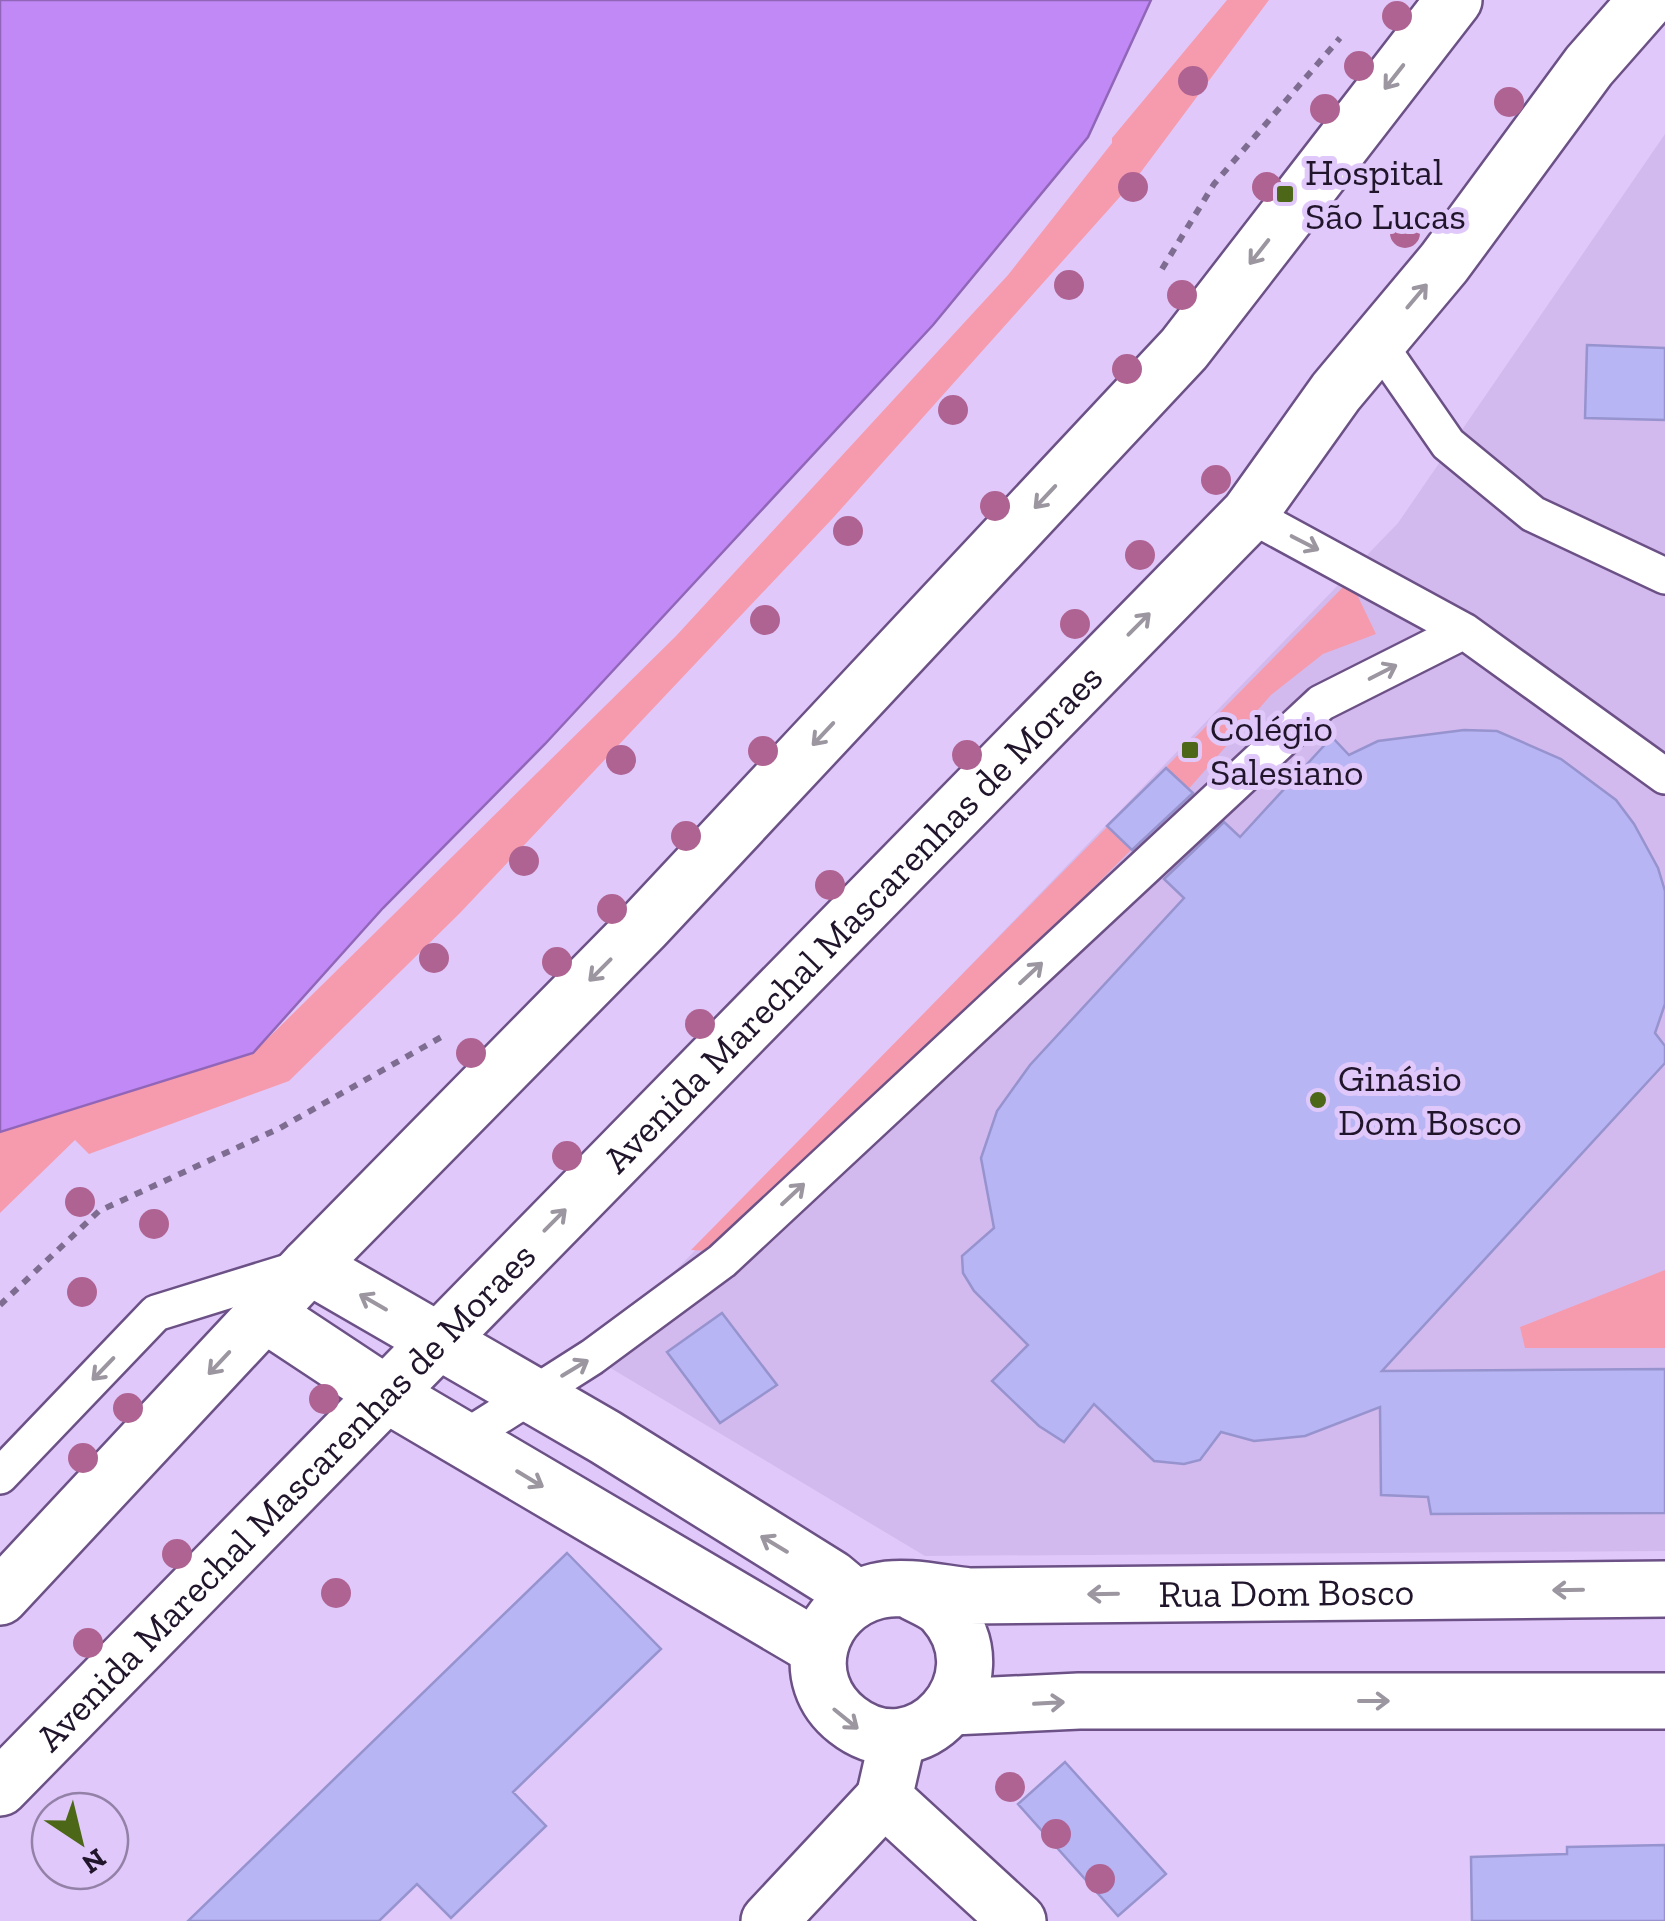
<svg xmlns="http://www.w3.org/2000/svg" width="1665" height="1921" viewBox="0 0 1665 1921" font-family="'Zilla Slab',serif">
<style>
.built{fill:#d3baee}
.green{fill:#f69bae}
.water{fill:#c189f6;stroke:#9166b9;stroke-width:2.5}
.building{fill:#b8b5f4;stroke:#9693cf;stroke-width:2.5}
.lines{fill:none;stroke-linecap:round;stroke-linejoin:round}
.service-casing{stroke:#6c5186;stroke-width:40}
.minor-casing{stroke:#6c5186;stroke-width:60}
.secondary-casing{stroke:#6c5186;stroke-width:60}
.path{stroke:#7e6d90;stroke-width:6;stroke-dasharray:8 8;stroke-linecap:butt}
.service{stroke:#fff;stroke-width:35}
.minor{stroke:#fff;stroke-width:55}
.secondary{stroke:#fff;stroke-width:55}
.tree{fill:#af6392}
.oneway{stroke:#9b96a0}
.poi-dot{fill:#4d6718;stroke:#e0c9fa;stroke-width:4}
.labels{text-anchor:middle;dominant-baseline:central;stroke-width:10;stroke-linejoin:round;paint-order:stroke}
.poi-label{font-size:38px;fill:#20152b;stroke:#e0c9fa;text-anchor:start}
.street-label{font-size:38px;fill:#20152b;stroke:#e0c9fa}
</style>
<rect width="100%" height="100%" fill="#e0c9fa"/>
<path class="built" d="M1665,134V1551L925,1556L592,1357L1398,523Z"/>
<path class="green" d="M1227,0H1269L1135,180L833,518L460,913L289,1081L89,1154L75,1140L0,1213V1132L253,1053L676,636L1008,275L1112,143V138Z
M1350,580L1376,634L1323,654L1271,695L1165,816L1071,910L1001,995L707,1251L691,1250Z
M1665,1270V1348H1525L1520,1327Z"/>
<path class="water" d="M0,0H1151L1088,137L933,325L545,744L383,908L253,1053L0,1132Z"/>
<path class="building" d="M1587,345L1665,348V420L1585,418Z
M1464,730L1497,731L1561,759L1616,800L1634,824L1658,868L1665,891V1004L1655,1033L1665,1046V1063L1382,1371L1665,1369V1513L1431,1514L1428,1497L1381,1495L1380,1407L1305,1436L1254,1441L1221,1432L1200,1460L1184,1464L1154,1461L1094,1404L1064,1442L1039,1426L992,1381L1028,1345L974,1291L963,1273L962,1256L994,1228L981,1158L997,1111L1030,1065L1184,898L1164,879L1224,822L1240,837L1332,737L1349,755L1378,741Z
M1166,768L1193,793L1132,850L1107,826Z
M722,1313L777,1385L720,1423L667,1352Z
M567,1553L661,1649L513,1792L546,1826L451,1918L417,1884L379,1921H188Z
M1065,1762L1166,1874L1118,1916L1018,1804Z
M1665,1845V1921H1472L1471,1857L1567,1854V1847Z"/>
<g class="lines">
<defs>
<path id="service" d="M1378,343L1448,444L1533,514L1665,576
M1249,514L1464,631L1665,776
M463,1439L592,1357L722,1261L1321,703L1464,631
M0,1476L156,1313L298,1269"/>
<g id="minor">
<path d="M309,1266L605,1437L831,1578L855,1598"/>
<path d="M265,1314L386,1394L816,1647"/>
<path id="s1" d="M911,1591C921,1597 936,1602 944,1611C1005,1679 918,1776 847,1720C796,1680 817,1606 877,1591C904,1584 941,1593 969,1596L1665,1589"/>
<path d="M952,1707L1079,1701H1665"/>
<path d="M898,1737L884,1798L1018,1921"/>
<path d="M769,1921L884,1798"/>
</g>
<g id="secondary">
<path d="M0,1597L309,1266L643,927L1184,349L1454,0"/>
<path id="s2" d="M0,1788L1249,514L1336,392L1444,263L1589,66L1647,0"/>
</g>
</defs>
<use href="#service" class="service-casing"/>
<use href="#minor" class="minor-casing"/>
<use href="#secondary" class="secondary-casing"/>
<path class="path" d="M1162,269L1214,184L1340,38
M0,1305L99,1211L280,1128L445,1035"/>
<use href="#service" class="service"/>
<use href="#minor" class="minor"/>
<use href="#secondary" class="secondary"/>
</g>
<g class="tree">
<circle cx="1397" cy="16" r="15"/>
<circle cx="1359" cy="66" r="15"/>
<circle cx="1193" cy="81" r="15"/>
<circle cx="1509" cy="102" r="15"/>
<circle cx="1325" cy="109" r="15"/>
<circle cx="1133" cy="187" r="15"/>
<circle cx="1267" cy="187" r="15"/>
<circle cx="1405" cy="233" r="15"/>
<circle cx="1069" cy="285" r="15"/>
<circle cx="1182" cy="295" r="15"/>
<circle cx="1127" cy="369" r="15"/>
<circle cx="953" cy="410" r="15"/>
<circle cx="1216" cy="480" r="15"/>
<circle cx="995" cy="506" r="15"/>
<circle cx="848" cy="531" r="15"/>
<circle cx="1140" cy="555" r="15"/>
<circle cx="765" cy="620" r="15"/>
<circle cx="1075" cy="624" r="15"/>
<circle cx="763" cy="751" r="15"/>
<circle cx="967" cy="755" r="15"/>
<circle cx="621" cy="760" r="15"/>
<circle cx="686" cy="836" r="15"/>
<circle cx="524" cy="861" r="15"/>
<circle cx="830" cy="885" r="15"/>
<circle cx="612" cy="909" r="15"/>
<circle cx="434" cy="958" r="15"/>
<circle cx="557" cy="962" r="15"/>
<circle cx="700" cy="1024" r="15"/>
<circle cx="471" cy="1053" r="15"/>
<circle cx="567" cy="1156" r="15"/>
<circle cx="80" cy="1202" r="15"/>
<circle cx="154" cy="1224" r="15"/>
<circle cx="82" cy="1292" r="15"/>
<circle cx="324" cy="1399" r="15"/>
<circle cx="128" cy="1408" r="15"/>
<circle cx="83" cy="1458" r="15"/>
<circle cx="177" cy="1554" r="15"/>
<circle cx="336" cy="1593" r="15"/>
<circle cx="88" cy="1643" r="15"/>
<circle cx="1010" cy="1787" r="15"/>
<circle cx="1056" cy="1834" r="15"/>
<circle cx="1100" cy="1879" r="15"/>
</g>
<defs><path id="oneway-shaft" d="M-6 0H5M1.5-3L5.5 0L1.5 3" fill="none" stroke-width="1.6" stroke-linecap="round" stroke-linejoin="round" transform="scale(2.5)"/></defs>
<g class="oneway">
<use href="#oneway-shaft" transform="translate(1394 77) rotate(128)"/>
<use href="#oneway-shaft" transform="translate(1259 252) rotate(128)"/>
<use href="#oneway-shaft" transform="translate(1417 296) rotate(-50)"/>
<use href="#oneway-shaft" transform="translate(1045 497) rotate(133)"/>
<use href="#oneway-shaft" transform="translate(1305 543) rotate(27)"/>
<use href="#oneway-shaft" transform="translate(1139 624) rotate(-45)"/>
<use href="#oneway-shaft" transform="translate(1383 672) rotate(-27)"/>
<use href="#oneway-shaft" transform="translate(823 734) rotate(133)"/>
<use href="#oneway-shaft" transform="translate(600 970) rotate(135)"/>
<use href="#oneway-shaft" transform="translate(1031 973) rotate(-43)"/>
<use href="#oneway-shaft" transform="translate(793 1194) rotate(-43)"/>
<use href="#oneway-shaft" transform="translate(555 1220) rotate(-45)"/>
<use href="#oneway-shaft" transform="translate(373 1302) rotate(-150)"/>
<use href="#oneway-shaft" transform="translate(219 1363) rotate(133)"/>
<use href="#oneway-shaft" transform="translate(575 1368) rotate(-31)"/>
<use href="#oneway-shaft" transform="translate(103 1369) rotate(134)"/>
<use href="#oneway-shaft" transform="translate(530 1479) rotate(31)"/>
<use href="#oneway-shaft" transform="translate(774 1544) rotate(-149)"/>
<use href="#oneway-shaft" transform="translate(1568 1590) rotate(179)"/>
<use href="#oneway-shaft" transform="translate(1103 1594) rotate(179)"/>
<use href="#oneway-shaft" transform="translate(1374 1701)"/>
<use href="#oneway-shaft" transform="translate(1049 1703) rotate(-3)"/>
<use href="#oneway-shaft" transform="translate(846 1719) rotate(39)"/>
</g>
<g class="poi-dot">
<rect x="1275" y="184" width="20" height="20" rx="5"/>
<rect x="1180" y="740" width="20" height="20" rx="5"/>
<circle cx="1318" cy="1100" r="10"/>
</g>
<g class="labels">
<g class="poi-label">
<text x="1305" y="172">Hospital<tspan x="1305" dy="44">São Lucas</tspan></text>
<text x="1210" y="728">Colégio<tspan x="1210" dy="44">Salesiano</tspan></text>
<text x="1338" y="1078">Ginásio<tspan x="1338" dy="44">Dom Bosco</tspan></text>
</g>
<g class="street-label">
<text stroke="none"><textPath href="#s2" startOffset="1218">Avenida Marechal Mascarenhas de Moraes</textPath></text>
<text stroke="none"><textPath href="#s2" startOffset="408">Avenida Marechal Mascarenhas de Moraes</textPath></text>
<text stroke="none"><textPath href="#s1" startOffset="835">Rua Dom Bosco</textPath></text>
</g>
</g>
<g transform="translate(80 1841) rotate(145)"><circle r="48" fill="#e0c9fa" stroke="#9381a7" stroke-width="2.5"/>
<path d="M0-8L18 38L0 25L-18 38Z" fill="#4d6718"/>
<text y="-15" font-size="28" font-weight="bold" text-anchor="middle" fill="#20152b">N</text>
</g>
</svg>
